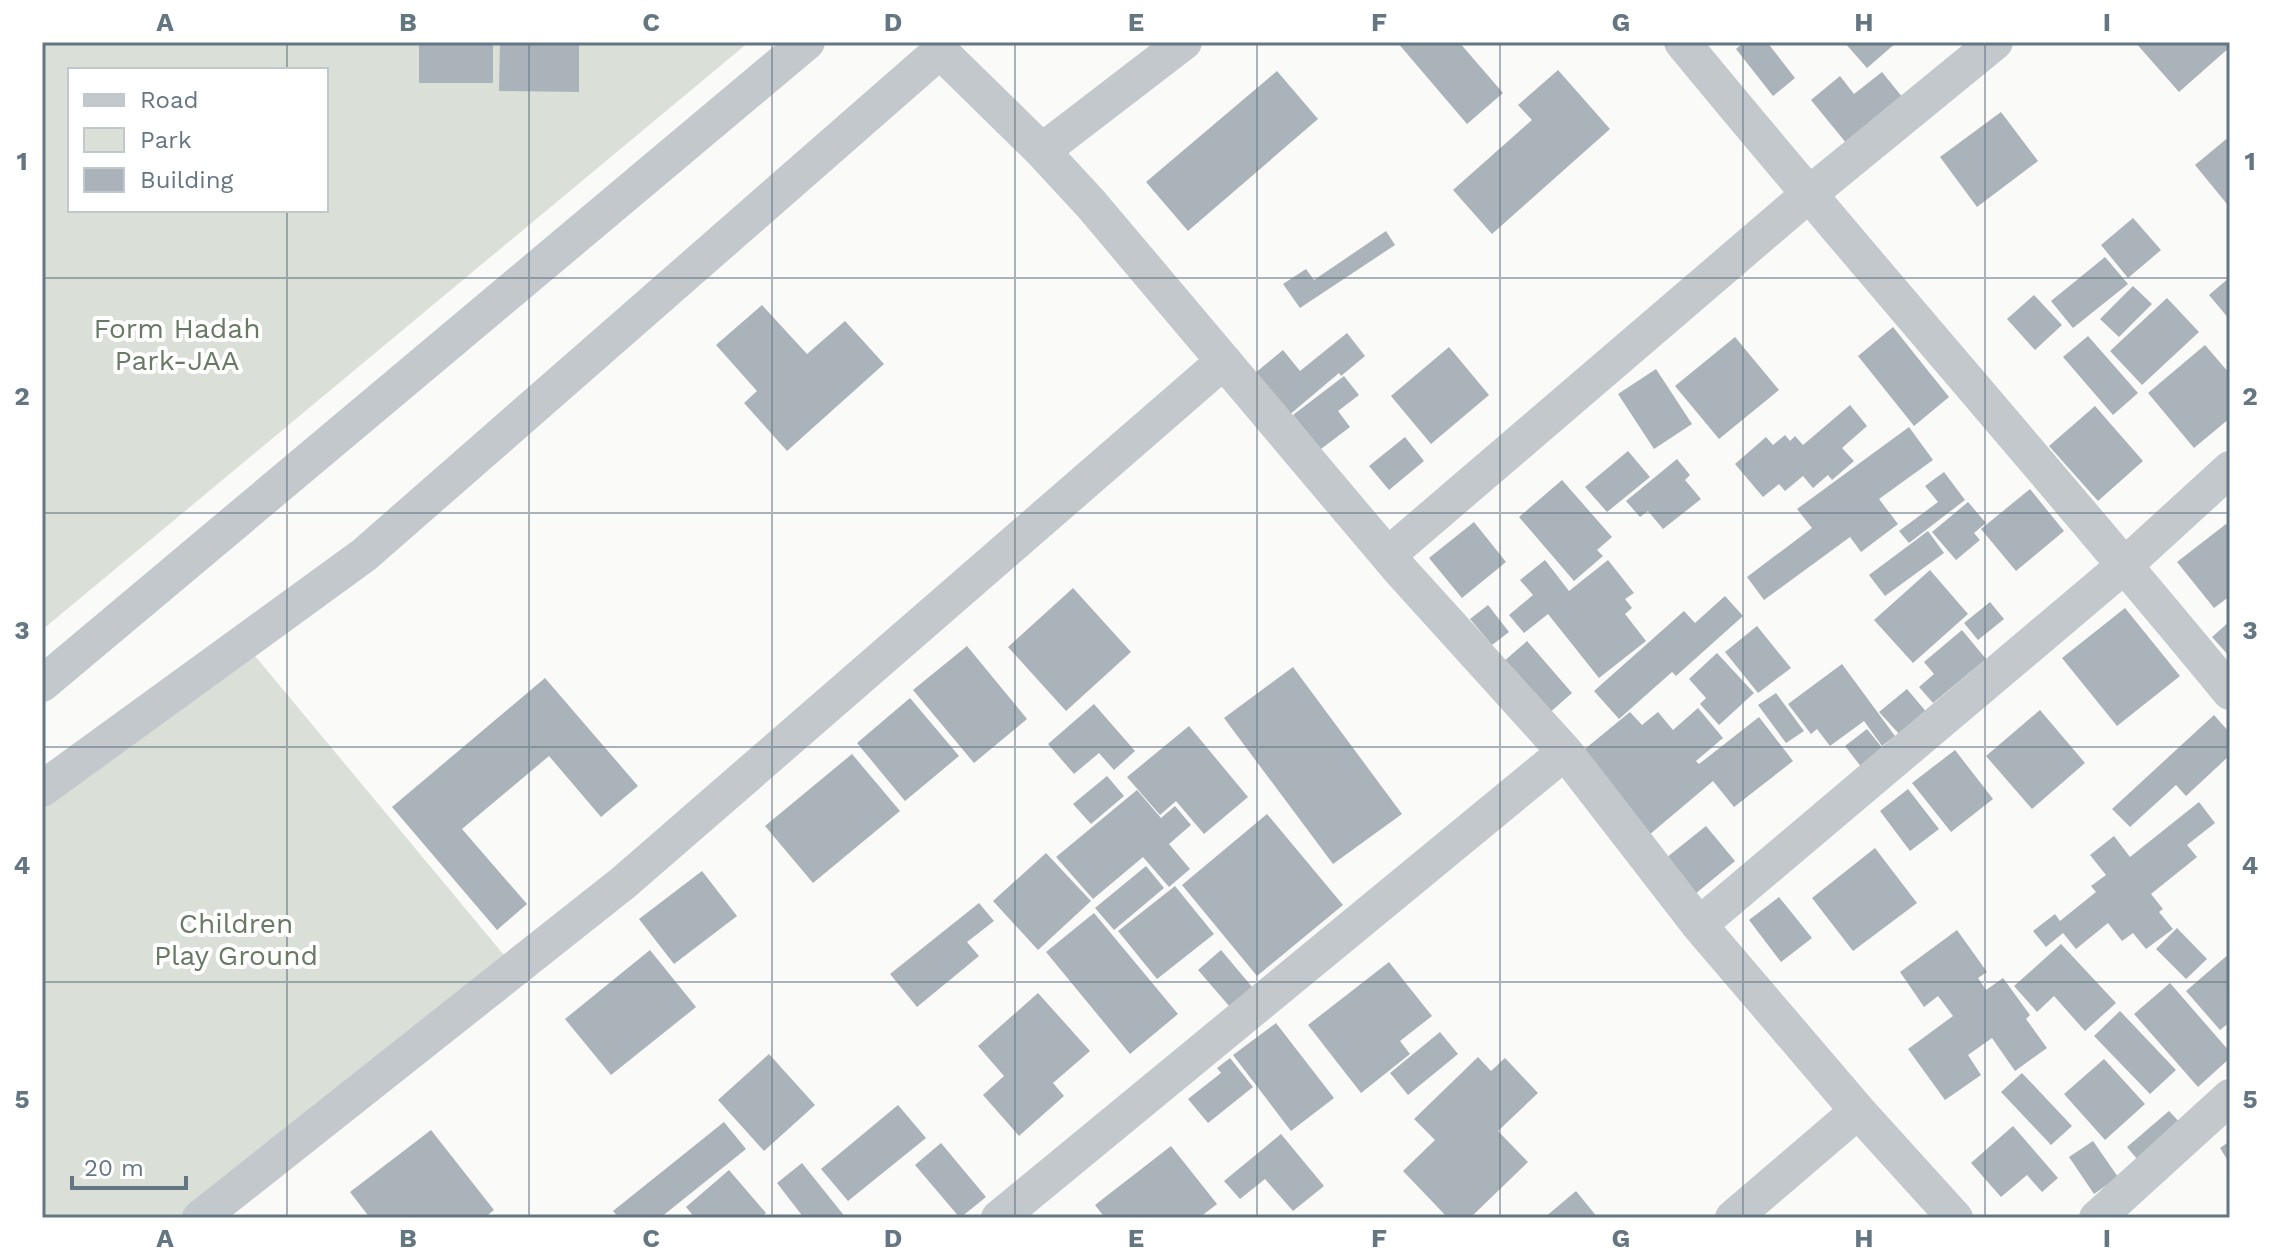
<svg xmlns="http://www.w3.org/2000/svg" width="2272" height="1260" viewBox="0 0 2272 1260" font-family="'Work Sans',sans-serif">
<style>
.green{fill:#dadfd7;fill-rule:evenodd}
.building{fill:#aab3b9}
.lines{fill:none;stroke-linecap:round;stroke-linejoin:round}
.street{stroke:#c3c8cc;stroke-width:36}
.grid{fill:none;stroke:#657683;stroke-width:2;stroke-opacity:0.55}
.labels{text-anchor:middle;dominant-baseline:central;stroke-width:8;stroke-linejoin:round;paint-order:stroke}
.park-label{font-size:28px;fill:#687a64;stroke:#fff}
.neatline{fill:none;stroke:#657683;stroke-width:3}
.grid-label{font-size:26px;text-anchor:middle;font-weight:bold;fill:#657683}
</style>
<rect width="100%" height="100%" fill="#fafaf8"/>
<path class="green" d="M42,42H749L42,630ZM70,70H326V210H70Z
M245,644L514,967L199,1218H42V801Z"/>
<path class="building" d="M419,42H493V83H419Z
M500,42H579V92L499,91Z
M1397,42H1459L1503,93L1467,124Z
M1744,42H1767L1795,78L1773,96L1736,49Z
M1844,42H1897L1867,68Z
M2135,42H2230V47L2179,92Z
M1558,70L1610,129L1492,234L1453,190L1532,120L1518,105Z
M1277,71L1318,119L1188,231L1146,182Z
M1882,72L1903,98L1847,144L1811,100L1840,76L1854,94Z
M2001,112L2038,161L1977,207L1940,157Z
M2230,136V201L2227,204L2195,165Z
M2133,218L2161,250L2128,278L2101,245Z
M1386,231L1395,245L1300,308L1283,284L1306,269L1314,280Z
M2105,257L2128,284L2073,328L2051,301Z
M2230,277V320L2209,295Z
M2133,286L2152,304L2119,337L2100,319Z
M2034,295L2062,325L2035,350L2007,319Z
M2167,298L2199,332L2142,385L2110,351Z
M762,305L807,354L845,321L884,364L787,451L744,403L757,391L716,345Z
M1893,327L1949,397L1914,426L1858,356Z
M1347,333L1365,356L1341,376L1339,373L1288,416L1254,374L1283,350L1300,371Z
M2088,336L2138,393L2113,415L2063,357Z
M1735,337L1779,390L1719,439L1675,386Z
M2205,345L2230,374V418L2194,448L2148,393Z
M1449,347L1489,395L1431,444L1391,396Z
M1656,369L1692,424L1654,449L1618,394Z
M1344,376L1359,395L1338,411L1350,427L1321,449L1293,415Z
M1850,405L1867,426L1842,448L1854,461L1832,480L1828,475L1813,488L1803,476L1785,491L1779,484L1763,497L1735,464L1766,437L1773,445L1785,435L1790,441L1795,436L1803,445Z
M2095,406L2143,461L2098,501L2049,446Z
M1909,427L1933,460L1879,499L1898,524L1861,552L1850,537L1764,600L1747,577L1812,528L1797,509Z
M1405,437L1424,461L1389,490L1369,466Z
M1628,451L1650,477L1607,512L1585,487Z
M1677,459L1690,475L1685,480L1701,499L1663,529L1648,511L1640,517L1626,501Z
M1944,472L1965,500L1909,543L1899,531L1938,502L1925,486Z
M1562,480L1612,537L1597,550L1603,556L1574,581L1519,517Z
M2030,489L2064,531L2016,571L1981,529Z
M1968,502L1986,523L1974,533L1980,540L1956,560L1932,532Z
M1474,522L1506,562L1462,598L1429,558Z
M2226,524L2230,529V596L2214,608L2177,562Z
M1928,531L1944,553L1885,596L1869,575Z
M1545,560L1569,591L1608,560L1634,593L1625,599L1632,608L1625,614L1646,641L1599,678L1548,614L1524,633L1509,615L1533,595L1520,580Z
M1930,570L1968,614L1913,663L1874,620Z
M1073,588L1131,652L1066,711L1008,647Z
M1725,596L1743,616L1676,676L1672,672L1619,719L1594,691L1684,611L1695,623Z
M1990,602L2004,619L1978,640L1964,623Z
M1488,605L1509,632L1492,645L1470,619Z
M2125,608L2180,676L2117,726L2062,658Z
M2230,621V657L2212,637Z
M1757,626L1791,668L1758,693L1725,652Z
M1962,630L1986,659L1933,703L1919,687L1934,674L1924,662Z
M1527,641L1572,693L1548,714L1503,662Z
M967,646L1027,719L974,763L913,690Z
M1717,653L1754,693L1719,725L1700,704L1706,698L1689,679Z
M1842,664L1895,736L1882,746L1864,721L1830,746L1817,729L1811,734L1788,704Z
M1293,667L1402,814L1333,864L1224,718Z
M545,678L638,786L601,817L549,756L462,829L527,904L497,930L392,807Z
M1907,689L1928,714L1901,736L1879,712Z
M1776,693L1804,731L1786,743L1758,705Z
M910,698L959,756L905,801L857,743Z
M1094,704L1135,751L1114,770L1099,753L1074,774L1048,744Z
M1698,708L1723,738L1696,761L1699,764L1759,717L1793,761L1734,807L1713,781L1649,835L1580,753L1630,712L1642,725L1658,712L1673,730Z
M2040,710L2085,763L2032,809L1986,756Z
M2214,715L2230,733V755L2186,796L2176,785L2130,827L2112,809Z
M1189,726L1248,797L1204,834L1176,801L1160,815L1127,777Z
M1867,729L1884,750L1862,768L1845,746Z
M1955,750L1993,799L1951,832L1912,783Z
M852,754L900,811L813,883L765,826Z
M1107,776L1124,796L1091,824L1073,804Z
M1908,789L1939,829L1910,851L1880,811Z
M1137,790L1161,818L1175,806L1191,825L1169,844L1190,869L1169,887L1143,857L1093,899L1056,857Z
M2199,802L2215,823L2187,845L2197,857L2151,894L2163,909L2159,912L2173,929L2146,949L2133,933L2122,941L2108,923L2076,949L2063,933L2046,947L2033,931L2055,914L2060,921L2096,892L2091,886L2106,875L2090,855L2114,836L2130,857Z
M1267,814L1343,905L1257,976L1182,885Z
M1706,826L1735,861L1695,894L1666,858Z
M1875,848L1917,903L1853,951L1812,898Z
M1046,853L1091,901L1038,950L993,901Z
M1146,866L1164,888L1114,930L1095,908Z
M702,871L737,916L674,964L639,919Z
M1175,886L1214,934L1157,979L1118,931Z
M1779,897L1812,938L1781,962L1749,920Z
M979,903L994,921L967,942L979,956L917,1007L890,974Z
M1094,913L1178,1014L1130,1054L1046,952Z
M2177,928L2207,959L2186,979L2156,949Z
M1957,930L1987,972L1978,978L1986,990L2003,978L2030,1015L2026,1019L2047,1048L2015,1071L1992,1038L1968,1055L1981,1075L1945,1100L1908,1049L1953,1016L1938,996L1924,1007L1900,972Z
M2061,944L2116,1003L2085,1031L2054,996L2037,1012L2014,986Z
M650,950L696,1007L611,1075L565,1019Z
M1221,950L1253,988L1230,1007L1198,970Z
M2230,953V1022L2220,1030L2186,991Z
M1389,962L1432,1016L1400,1041L1410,1054L1361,1093L1308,1025Z
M2170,983L2230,1052V1058L2198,1087L2134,1014Z
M1038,993L1090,1051L1053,1083L1064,1096L1019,1136L983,1095L1004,1076L978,1046Z
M2120,1011L2176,1070L2150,1094L2094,1036Z
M1276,1023L1334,1098L1291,1131L1233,1055Z
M1440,1032L1458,1054L1408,1095L1390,1073Z
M769,1054L815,1105L764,1151L718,1100Z
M1478,1057L1491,1071L1505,1058L1538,1093L1498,1131L1528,1162L1470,1218H1448L1403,1171L1435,1140L1414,1119Z
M1230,1058L1253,1087L1208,1123L1188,1099L1221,1073L1217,1068Z
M2104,1059L2145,1104L2105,1140L2064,1094Z
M2022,1073L2072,1126L2051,1145L2001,1092Z
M898,1105L926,1138L848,1201L821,1169Z
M2169,1111L2185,1128L2142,1165L2127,1147Z
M724,1122L746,1149L660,1218H619L613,1211Z
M2013,1126L2058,1178L2042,1192L2027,1175L2001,1197L1971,1163Z
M431,1130L494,1210L484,1218H370L350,1192Z
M1281,1134L1324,1186L1293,1211L1265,1179L1240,1199L1224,1181Z
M2093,1141L2118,1177L2094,1194L2069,1157Z
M2230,1141V1164L2220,1148Z
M941,1143L986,1197L960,1218L915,1165Z
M1171,1146L1217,1204L1199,1218H1105L1095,1205Z
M802,1163L846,1218H804L777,1183Z
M729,1170L766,1213L761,1218H695L686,1207Z
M1576,1191L1598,1218H1544Z"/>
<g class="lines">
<path class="street" d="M1682,42C1862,261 2050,473 2230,692
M1042,151L1091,204L1400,570L1565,752L1699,925L1858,1111L1955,1218
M1388,555L1808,195L1995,42
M42,684L807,42
M42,789L364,555L940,51L1042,151L1184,42
M1699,925L2125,565L2230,469
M200,1218L623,883L1224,361
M999,1218L1565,752
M1733,1218L1858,1111
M2097,1218L2230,1097"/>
</g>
<path class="grid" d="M287,42V70M529,42V1218M772,42V1218M1015,42V1218M1257,42V1218M1500,42V1218M1743,42V1218M1985,42V1218M287,210V1218M42,278H2230M42,513H2230M42,747H2230M42,982H2230"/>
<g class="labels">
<g class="park-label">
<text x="177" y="328">Form Hadah<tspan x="177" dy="32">Park-JAA</tspan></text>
<text x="236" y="923">Children<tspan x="236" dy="32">Play Ground</tspan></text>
</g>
</g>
<rect width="2272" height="1260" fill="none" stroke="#ffffff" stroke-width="88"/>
<rect x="68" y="68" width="260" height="144" fill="#ffffff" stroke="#c1c8cd" stroke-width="2"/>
<rect x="84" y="94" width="40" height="12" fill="#c3c8cc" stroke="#c1c8cd" stroke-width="2"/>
<text x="140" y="108" font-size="24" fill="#657683">Road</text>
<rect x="84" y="128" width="40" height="24" fill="#dadfd7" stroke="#c1c8cd" stroke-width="2"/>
<text x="140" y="148" font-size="24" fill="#657683">Park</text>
<rect x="84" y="168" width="40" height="24" fill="#aab3b9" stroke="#c1c8cd" stroke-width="2"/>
<text x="140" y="188" font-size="24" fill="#657683">Building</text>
<path d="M72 1176v12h114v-12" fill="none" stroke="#657683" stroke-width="4"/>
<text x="84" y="1176" font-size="24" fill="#657683" stroke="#ffffff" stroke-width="6" paint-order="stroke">20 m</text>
<rect x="44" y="44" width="2184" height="1172" class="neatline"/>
<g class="grid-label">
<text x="165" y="31">A</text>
<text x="408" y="31">B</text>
<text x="651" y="31">C</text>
<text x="893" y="31">D</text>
<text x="1136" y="31">E</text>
<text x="1379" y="31">F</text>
<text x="1621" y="31">G</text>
<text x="1864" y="31">H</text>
<text x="2107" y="31">I</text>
<text x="22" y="170">1</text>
<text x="2250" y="170">1</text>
<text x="22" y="405">2</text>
<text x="2250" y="405">2</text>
<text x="22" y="639">3</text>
<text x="2250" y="639">3</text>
<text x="22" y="874">4</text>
<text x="2250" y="874">4</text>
<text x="22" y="1108">5</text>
<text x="2250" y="1108">5</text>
<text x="165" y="1247">A</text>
<text x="408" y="1247">B</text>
<text x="651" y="1247">C</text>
<text x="893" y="1247">D</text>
<text x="1136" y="1247">E</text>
<text x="1379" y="1247">F</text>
<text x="1621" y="1247">G</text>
<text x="1864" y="1247">H</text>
<text x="2107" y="1247">I</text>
</g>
</svg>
